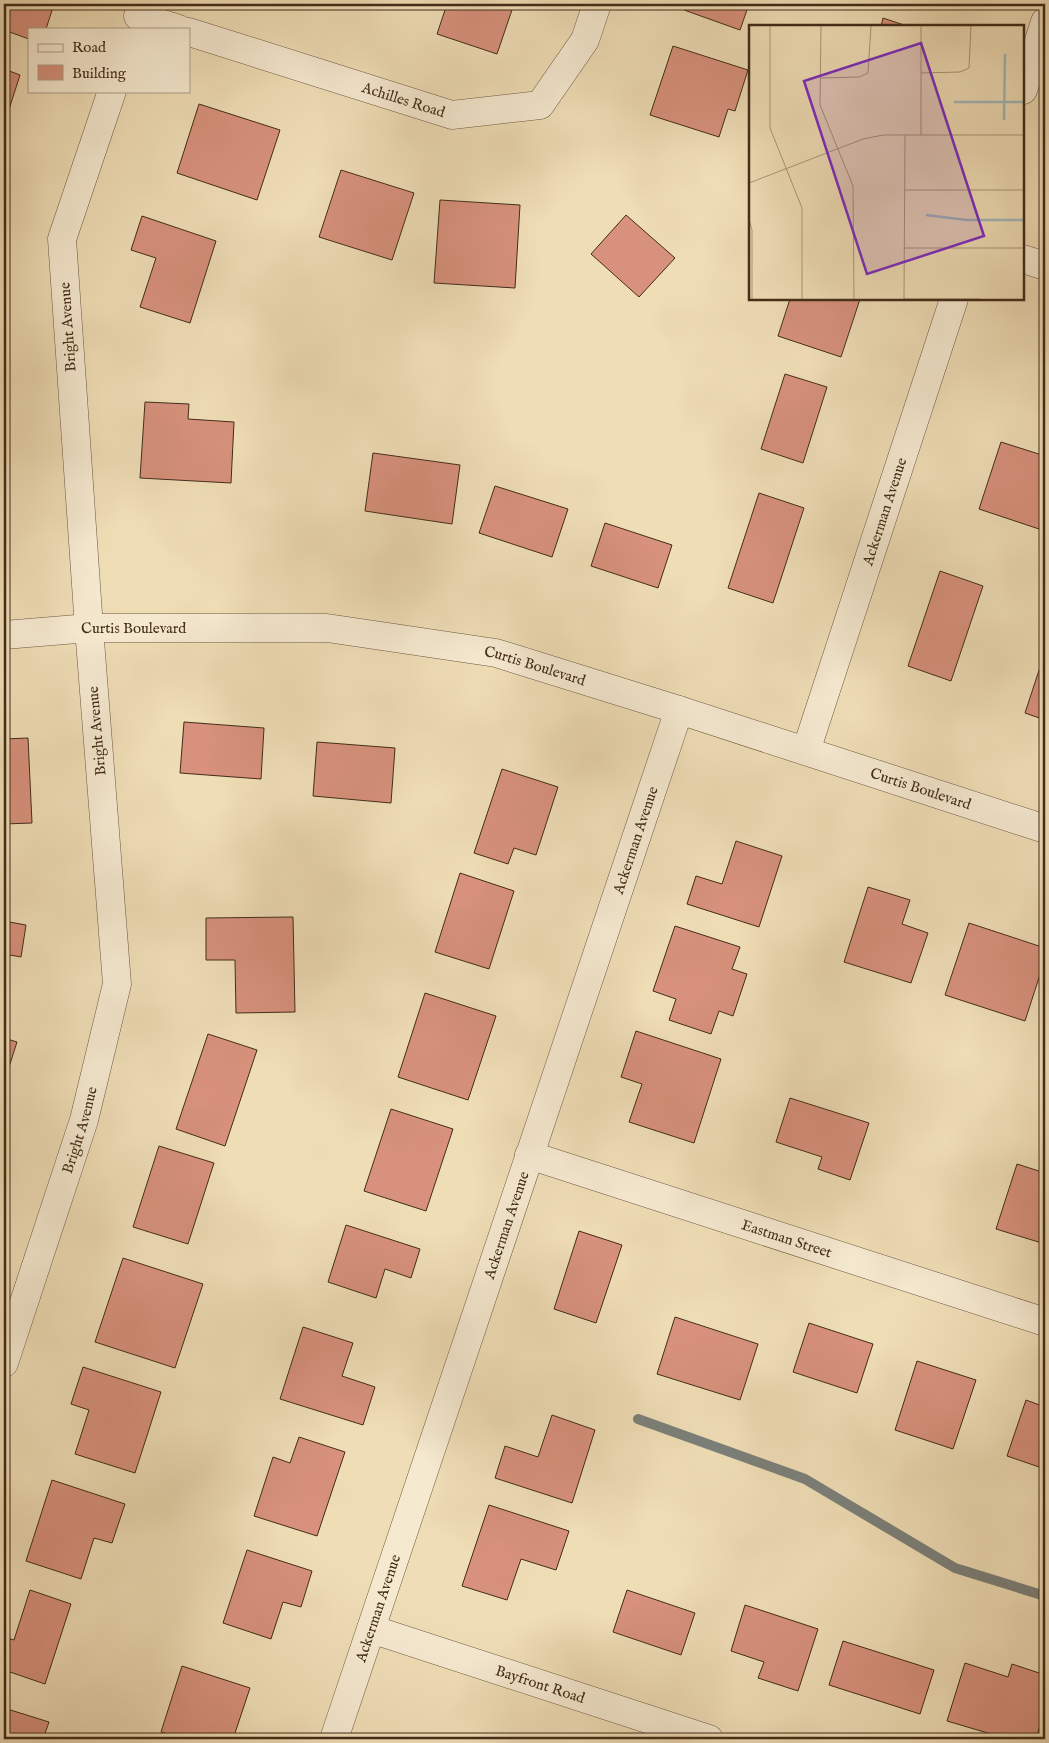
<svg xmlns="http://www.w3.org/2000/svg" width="1049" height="1743" viewBox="0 0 1049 1743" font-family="'IM FELL English',serif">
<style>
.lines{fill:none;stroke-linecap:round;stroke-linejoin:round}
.stream{stroke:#7b807a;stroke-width:10}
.building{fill:#d7917c;stroke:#432c19}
.minor-casing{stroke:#6e5840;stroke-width:29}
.minor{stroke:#f5e9d0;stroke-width:28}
.labels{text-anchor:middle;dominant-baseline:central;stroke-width:4.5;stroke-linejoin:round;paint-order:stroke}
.street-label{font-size:15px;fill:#432c19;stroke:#f5e9d0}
.inset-river{fill:none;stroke:#a0b8ba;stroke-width:2.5}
.inset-road{fill:none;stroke:#aa9677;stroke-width:1}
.view{fill:#7b2cbf;fill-opacity:0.15;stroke:#7b2cbf;stroke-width:2.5}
.inset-edge{fill:none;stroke:#432c19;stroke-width:2.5}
</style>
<rect width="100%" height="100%" fill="#efddb6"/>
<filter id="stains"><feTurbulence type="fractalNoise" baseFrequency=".004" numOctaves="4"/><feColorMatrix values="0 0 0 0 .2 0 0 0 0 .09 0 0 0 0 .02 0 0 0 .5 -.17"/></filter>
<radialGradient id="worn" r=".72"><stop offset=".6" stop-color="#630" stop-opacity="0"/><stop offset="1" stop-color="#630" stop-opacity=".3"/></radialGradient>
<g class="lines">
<path class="stream" d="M638,1419L805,1479L955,1568L1045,1596"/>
</g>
<path class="building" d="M4,4H54L46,29H29V39L4,30Z
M447,4H514L497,54L437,34Z
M686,4H749L740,30L684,10Z
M883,18L907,26H881Z
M673,46L748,70L735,111L728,109L719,137L650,115Z
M4,69L20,75L4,125Z
M199,104L280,130L257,200L177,173Z
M341,170L414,193L392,260L319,237Z
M440,200L520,205L515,288L434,283Z
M626,215L675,258L639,297L591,254Z
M142,216L216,241L190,323L140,307L156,258L131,250Z
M790,299H860L841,357L778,336Z
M785,374L827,387L803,463L761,449Z
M145,402L189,404L188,419L234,422L231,483L140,478Z
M1001,442L1045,456V531L979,509Z
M373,453L460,465L452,524L365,511Z
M495,486L568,509L552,557L479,533Z
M759,493L804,508L773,603L728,588Z
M605,523L672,545L658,588L591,566Z
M940,571L983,586L951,681L908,666Z
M1044,655H1045V720L1025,713Z
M184,722L264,728L261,779L180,773Z
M28,738L32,823L4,824V739Z
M317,742L395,748L391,803L313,796Z
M502,769L558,787L536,855L514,848L508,864L474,853Z
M736,841L782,856L759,927L687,904L696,876L722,884Z
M460,873L514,891L489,969L435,952Z
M868,887L910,900L902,924L928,933L911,983L844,962Z
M293,917L295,1012L236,1013L235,960H206V918Z
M4,921L26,925L21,957L4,954Z
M969,923L1045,948V959L1025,1021L945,995Z
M675,926L740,947L732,969L747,974L733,1016L719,1011L711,1034L669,1020L676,999L653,991Z
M425,993L496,1016L468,1100L398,1077Z
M636,1031L721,1059L694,1143L629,1122L642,1084L621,1077Z
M208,1034L257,1050L225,1146L176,1129Z
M4,1038L17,1042L4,1083Z
M790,1098L869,1123L850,1180L818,1169L822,1157L776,1142Z
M391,1109L453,1129L426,1211L364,1191Z
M159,1146L214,1163L188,1244L133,1227Z
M1017,1164L1045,1173V1244L996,1229Z
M346,1225L420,1249L411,1278L385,1269L376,1298L328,1282Z
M579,1231L622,1245L596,1323L554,1309Z
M123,1258L203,1284L175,1368L95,1342Z
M675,1317L758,1344L740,1400L657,1374Z
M809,1323L873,1344L857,1393L793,1372Z
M303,1327L353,1343L342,1376L375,1387L363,1425L280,1399Z
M917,1361L976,1380L953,1449L895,1430Z
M83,1367L161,1392L135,1473L75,1454L89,1410L71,1404Z
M1026,1400L1045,1407V1469L1007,1456Z
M552,1415L595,1430L572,1503L495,1478L505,1446L538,1457Z
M299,1437L345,1452L317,1536L254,1516L273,1457L290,1463Z
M52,1480L125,1504L112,1543L94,1538L81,1579L26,1561Z
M489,1505L569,1531L556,1570L521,1559L507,1600L462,1586Z
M247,1550L312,1571L301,1607L283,1602L271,1639L223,1623Z
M30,1590L71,1604L45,1684L4,1670V1637L14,1640Z
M627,1590L695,1613L681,1655L613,1632Z
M745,1605L818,1629L798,1691L758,1678L764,1662L731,1651Z
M843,1641L934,1670L920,1714L829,1685Z
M965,1663L1008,1677L1012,1664L1045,1675V1709L1036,1739H1008L947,1721Z
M182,1666L250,1688L233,1739H184L161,1732Z
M4,1708L49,1722L43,1739H4Z"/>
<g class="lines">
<defs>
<g id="minor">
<path d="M138,16L179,29"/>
<path id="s1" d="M189,32L452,115L540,105L585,40L597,4"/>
<path d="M1023,90L1045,22"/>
<path d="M1023,259L1045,266"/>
<path id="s2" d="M4,635L89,628H327L496,653L679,710L1045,829"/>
<path id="s3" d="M806,751L954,299"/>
<path id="s4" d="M529,1155L1045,1322"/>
<path id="s5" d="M4,1363L84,1120L117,984L89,628L62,239L112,91"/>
<path id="s6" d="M371,1629L709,1739"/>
<path id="s7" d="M334,1739L679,710"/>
</g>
</defs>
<use href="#minor" class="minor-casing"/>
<use href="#minor" class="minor"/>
</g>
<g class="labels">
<g class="street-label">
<text stroke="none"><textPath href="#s1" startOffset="225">Achilles Road</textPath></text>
<text transform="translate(68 327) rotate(-94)">Bright Avenue</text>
<text stroke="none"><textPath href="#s3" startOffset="252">Ackerman Avenue</textPath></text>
<text stroke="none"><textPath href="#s2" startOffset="130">Curtis Boulevard</textPath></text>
<text stroke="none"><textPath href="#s2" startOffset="535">Curtis Boulevard</textPath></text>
<text transform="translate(97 731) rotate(-95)">Bright Avenue</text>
<text stroke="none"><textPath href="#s2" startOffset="940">Curtis Boulevard</textPath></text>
<text stroke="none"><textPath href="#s7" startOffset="948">Ackerman Avenue</textPath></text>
<text stroke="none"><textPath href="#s5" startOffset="245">Bright Avenue</textPath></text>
<text stroke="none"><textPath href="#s7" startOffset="542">Ackerman Avenue</textPath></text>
<text stroke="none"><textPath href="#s4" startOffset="271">Eastman Street</textPath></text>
<text stroke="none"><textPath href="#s7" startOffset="138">Ackerman Avenue</textPath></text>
<text stroke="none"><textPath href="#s6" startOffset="178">Bayfront Road</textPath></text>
</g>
</g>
<g transform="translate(749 25)">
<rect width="275" height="275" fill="#efddb6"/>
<path class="inset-river" d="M205,77H275M255,95L256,29M177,190L218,195H275"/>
<path class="inset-road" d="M21,1V103L53,183V274M72,1L71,80L104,161L105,274M172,48L211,47L220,43L222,1M71,53L110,52L119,48L122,1M172,110V1M0,158L114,114L134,110H275M156,165H275M0,194L3,205V274M155,223H275M155,274L156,110M155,274H231"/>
<path class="view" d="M172,18L235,211L118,249L55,56Z"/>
<rect width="275" height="275" class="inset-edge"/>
</g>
<rect width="1049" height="1743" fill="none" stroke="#efddb6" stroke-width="20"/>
<rect x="5" y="5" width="1039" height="1733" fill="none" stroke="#432c19" stroke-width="2.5"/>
<rect x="10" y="10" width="1029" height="1723" fill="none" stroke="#432c19"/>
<rect x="28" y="28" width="162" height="65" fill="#f5e9d0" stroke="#ae9d87"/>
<rect x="38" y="44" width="25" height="8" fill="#f5e9d0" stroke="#ae9d87"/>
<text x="72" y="52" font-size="15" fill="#432c19">Road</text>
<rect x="38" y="65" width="25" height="15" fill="#d7917c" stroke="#ae9d87"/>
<text x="72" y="78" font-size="15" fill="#432c19">Building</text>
<rect width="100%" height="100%" filter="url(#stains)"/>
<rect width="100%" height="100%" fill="url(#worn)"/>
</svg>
